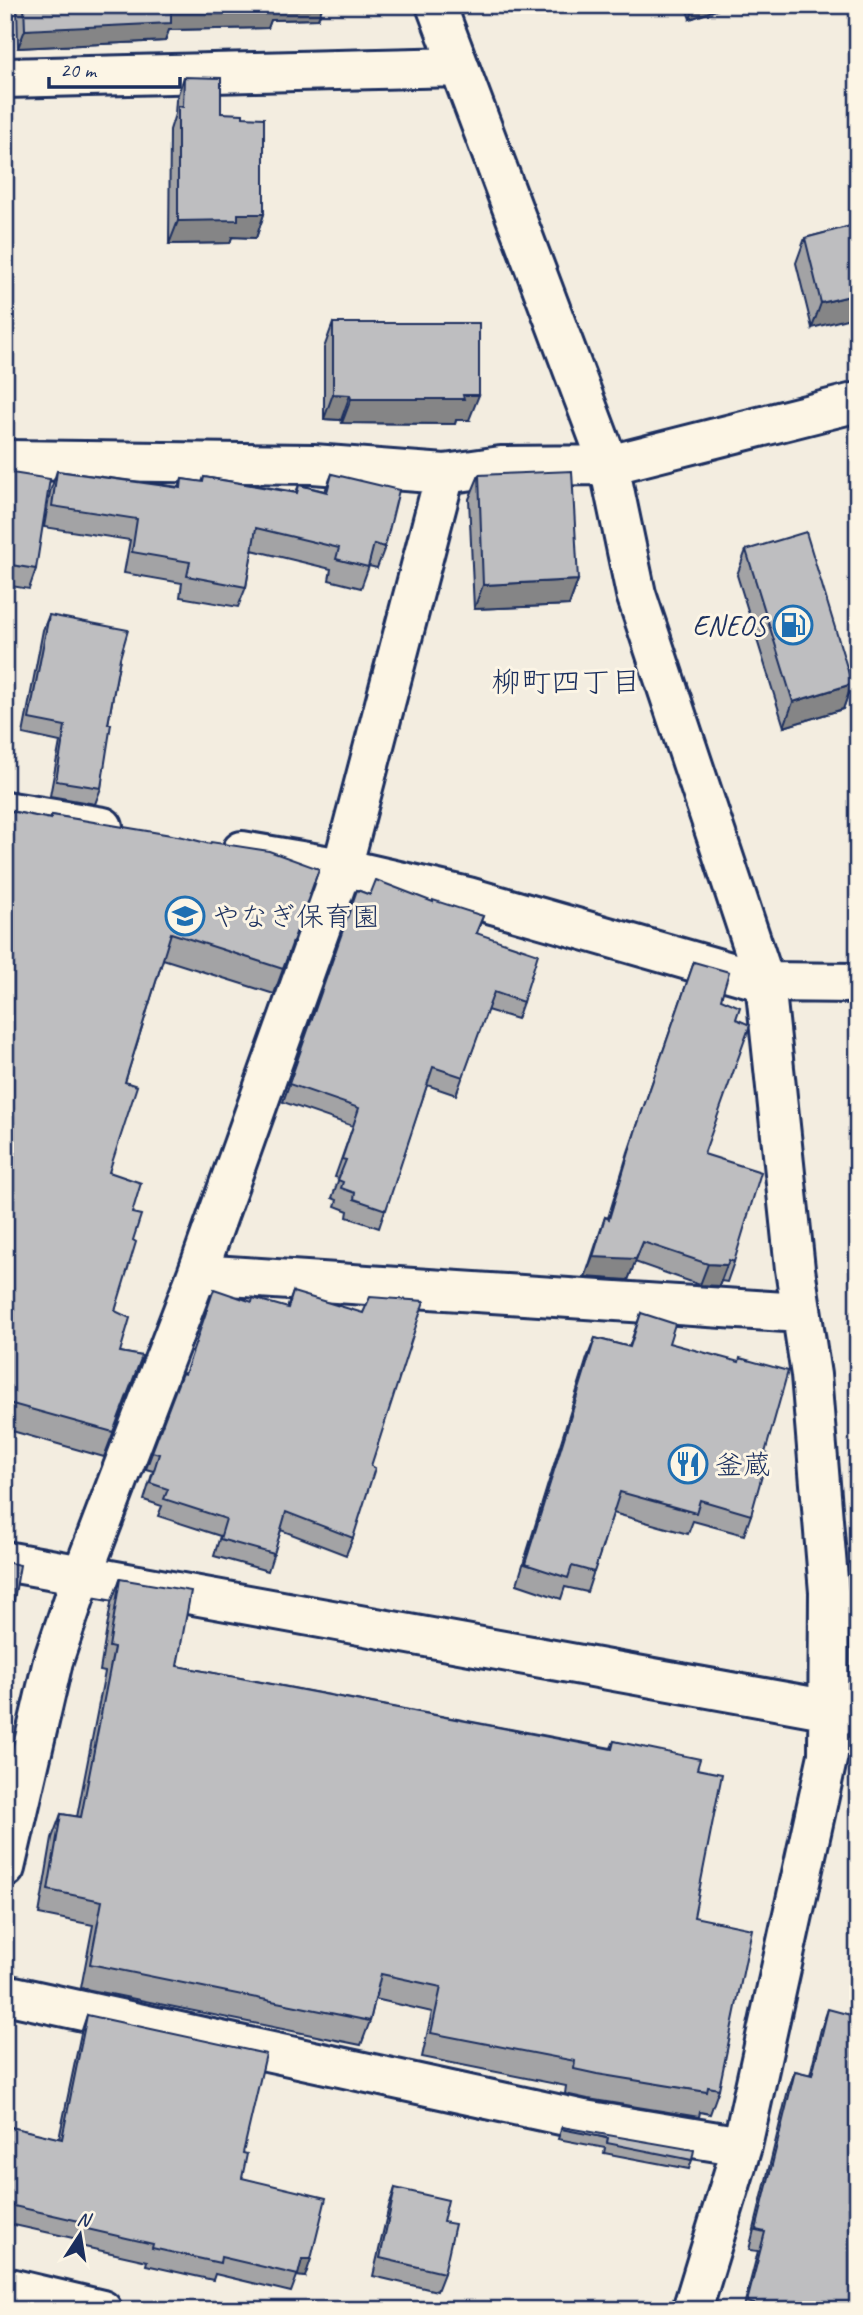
<svg xmlns="http://www.w3.org/2000/svg" width="863" height="2315" viewBox="0 0 863 2315" font-family="Caveat,'Klee One',sans-serif">
<style>
.lines{fill:none;stroke-linecap:round;stroke-linejoin:round}
.minor-casing{stroke:#1b2f5e;stroke-width:44}
.tertiary-casing{stroke:#1b2f5e;stroke-width:44}
.trunk-casing{stroke:#1b2f5e;stroke-width:44}
.minor{stroke:#fcf5e5;stroke-width:38}
.tertiary{stroke:#fcf5e5;stroke-width:38}
.trunk{stroke:#fcf5e5;stroke-width:38}
.wall{fill:#a3a3a5;stroke:#1b2f5e;stroke-width:2}
.shaded-wall{fill:#858586;stroke:#1b2f5e;stroke-width:2}
.building{fill:#bebec0;stroke:#1b2f5e;stroke-width:2}
.labels{text-anchor:middle;dominant-baseline:central;stroke-width:6;stroke-linejoin:round;paint-order:stroke}
.poi-label{font-size:28px;fill:#1b2f5e;stroke:#fcf5e5;text-anchor:start}
.neighbourhood-label{font-size:30px;fill:#1b2f5e;stroke:#fcf5e5}
</style>
<rect width="100%" height="100%" fill="#f3ede0"/>
<filter id="ink" filterUnits="userSpaceOnUse"><feTurbulence type="fractalNoise" baseFrequency=".0143" numOctaves="2"/><feDisplacementMap in="SourceGraphic" scale="14" xChannelSelector="R" yChannelSelector="G"/><feConvolveMatrix kernelMatrix="1 2 1 2 8 2 1 2 1" color-interpolation-filters="sRGB"/></filter>
<g filter="url(#ink)">
<g class="lines">
<defs>
<path id="minor" d="M436,5L609,465L636,594L765,982L795,1269L811,1375L829,1592L828,1755L742,2146L692,2310
M5,78L458,67
M5,460L313,464L445,474L501,466L609,465
M5,811L103,827
M242,851L342,868L468,897L765,982L858,983
M197,1274L801,1313
M5,1561L858,1715
M5,1868L53,1661L82,1575L197,1274L342,868L445,474
M5,1994L584,2120L742,2146"/>
<path id="tertiary" d="M609,465L858,402"/>
<path id="trunk" d="M5,2287L102,2310"/>
</defs>
<use href="#minor" class="minor-casing"/>
<use href="#tertiary" class="tertiary-casing"/>
<use href="#trunk" class="trunk-casing"/>
<use href="#minor" class="minor"/>
<use href="#tertiary" class="tertiary"/>
<use href="#trunk" class="trunk"/>
</g>
<path class="wall" d="M17,5H323L318,19L271,20L268,28L169,30L165,41L18,48Z
M685,5H730L690,19Z
M184,77L221,113L243,117L264,214L256,238L232,237L230,243L169,244L170,130L175,114L176,100Z
M858,224L812,328L796,263L805,238Z
M333,323L469,420H456L455,424L342,423L341,420L324,419V348Z
M57,471L179,487L182,479L202,482L204,477L296,492L299,485L325,491L332,474L385,547L377,568L369,566L361,588L329,580L331,569L252,550L246,587L238,607L180,597L182,583L124,573L130,540L44,527L50,492Z
M5,475L36,569L29,589L5,585Z
M479,475L578,580L569,605L474,609L469,499Z
M746,550L852,684L843,709L784,727L737,575Z
M49,615L120,658L108,724L101,788L95,804L50,796L60,742L23,734L43,630Z
M5,810L50,819L52,815L210,844L319,869L274,994L163,959L125,1082L109,1172L132,1213L133,1240L115,1311L120,1352L142,1356L104,1457L5,1429Z
M357,890L370,895L433,902L483,916L477,933L523,1002L517,1019L487,1010L456,1095L427,1085L379,1228L347,1217L348,1211L335,1206L337,1200L332,1198L339,1178L335,1177L353,1126L283,1102Z
M694,962L736,1019L704,1154L734,1262L727,1282L721,1281L719,1286L700,1285L635,1262L628,1280L585,1277L605,1217L608,1218L628,1152Z
M293,1292L371,1466L353,1538L346,1555L281,1530L268,1571L214,1556L220,1536L158,1516L162,1506L144,1500L153,1471L146,1469L182,1373L184,1374L252,1302L287,1308Z
M641,1313L669,1343L765,1453L751,1515L744,1535L693,1521L688,1534L613,1513L587,1592L565,1587L561,1599L517,1584L587,1358L595,1338L629,1347Z
M120,1579L177,1666L611,1748L614,1741L697,1769L694,1917L719,2089L710,2114L700,2112L699,2117L588,2099L565,2094L566,2086L422,2057L432,2012L375,1999L370,2021L361,2045L81,1988L93,1925L39,1914L52,1838L61,1814L77,1817L105,1672L100,1671L111,1603Z
M828,2009L858,2310H743L758,2251L749,2250L788,2090L795,2071L810,2075L821,2029Z
M87,2015L243,2153L242,2178L305,2277L297,2276L291,2292L215,2274L213,2280L146,2265L147,2261L80,2246L82,2240L5,2223V2140L10,2127L59,2139L81,2033Z
M562,2127L692,2160L689,2169L604,2153L605,2148L558,2139Z
M395,2188L443,2222L444,2273L437,2291L373,2276L389,2206Z"/>
<path class="shaded-wall" d="M274,5H323L318,19L271,20L268,28L169,30L165,41L18,48L25,30L171,12Z
M695,5H730L690,19Z
M238,214H264L256,238L232,237L230,243L169,244L178,221Z
M858,294V316L812,328L821,303Z
M333,394L350,395L341,420L324,419Z
M463,395H479L469,420H456L455,424L342,423L351,399Z
M578,580L569,605L474,609L483,585Z
M852,684L843,709L784,727L793,702Z
M643,1242L628,1280L585,1277L593,1257Z
M708,1264L727,1265L719,1286L700,1285Z
M6,1599L14,1600L5,1624V1600Z
M302,2259H311L305,2277L297,2276Z"/>
<path class="building" d="M24,5H275V10L171,12V23L25,30Z
M184,77L221,78V113L243,114V117L264,118V214H238V220L178,221V106L183,107Z
M858,224V294L821,303L805,238Z
M333,323H479V395H463L464,399H351L350,395L333,394Z
M57,471L181,488L182,479L203,482L204,477L297,493L299,485L327,492L332,474L399,490L385,547L374,544L368,567L336,559L339,548L256,528L246,587L187,576L190,562L132,552L137,519L52,506Z
M572,471L578,580L483,585L479,475Z
M6,472L50,479L36,569L5,564V478Z
M806,532L852,684L793,702L746,550Z
M49,615L128,630L120,658L108,724H111L101,788L56,781L65,726L29,719Z
M5,810L51,819L52,815L183,837L210,844L211,842L269,851L319,869L283,969L171,933L125,1082L137,1086L109,1172L141,1183L132,1213L141,1215L133,1240L136,1242L115,1311L130,1318L120,1352L142,1356L113,1432L5,1402Z
M376,880L433,902V900L483,916L476,933L538,954L523,1002L494,992L463,1077L433,1067L386,1210L354,1199L355,1193L341,1188L343,1182L338,1180L346,1160L342,1159L359,1108L289,1084L357,890L370,895Z
M694,962L729,972L721,999L740,1007L736,1019L750,1025L704,1154L761,1172L734,1262L729,1260L727,1265L708,1264L643,1242L636,1259L593,1257L605,1217L609,1219L635,1132Z
M214,1289L252,1302L253,1298L288,1308L293,1292L363,1313L370,1297L424,1301L371,1466L375,1468L353,1538L286,1512L274,1554L220,1539L226,1519L164,1499L168,1489L150,1483L159,1454L152,1452L182,1373L185,1374Z
M641,1313L675,1324L669,1343L739,1362L740,1358L788,1371L765,1453L768,1454L751,1515L700,1500L696,1513L620,1492L594,1572L572,1566L568,1578L525,1564L595,1338L630,1347Z
M5,1562L20,1565L14,1600L6,1599L5,1601Z
M120,1579L191,1591L177,1666L612,1749L614,1741L700,1759L697,1769L722,1774L694,1917L752,1929L719,2089L708,2087L707,2092L597,2074L574,2069L575,2061L431,2033L441,1987L381,1974L370,2021L90,1964L102,1901L48,1890L61,1814L81,1817L114,1648L109,1647Z
M828,2009L858,2017V2310H777L747,2302L765,2232L756,2230L795,2071L812,2075Z
M87,2015L266,2054L243,2153L247,2154L242,2178L326,2198L311,2259H302L298,2275L221,2257L220,2263L152,2248L153,2244L87,2229L88,2223L5,2204V2147L10,2127L62,2139Z
M562,2127L694,2150L692,2160L607,2143L608,2138L561,2129Z
M395,2188L448,2200L443,2222L455,2224L444,2273L380,2258Z"/>
</g>
<defs>
<symbol id="fuel-ring" viewBox="-11 -11 22 22"><circle r="9.5" fill="#fcf5e5" stroke="#1f6fb2" stroke-width="1.5"/><path d="M-5.5-6h7V0h2V4h1.3V-2.5L3-4.5l.8-.8L6-3V5H2.5V1h-1V6h-7ZM-4.2-4.7v3.2H.2V-4.7Z" fill="#1f6fb2"/></symbol>
<symbol id="school-ring" viewBox="-11 -11 22 22"><circle r="9.5" fill="#fcf5e5" stroke="#1f6fb2" stroke-width="1.5"/><path d="M0-5L7-2L0 1L-7-2ZM-4 1L0 2.5L4 1V4Q0 6-4 4Z" fill="#1f6fb2"/></symbol>
<symbol id="restaurant-ring" viewBox="-11 -11 22 22"><circle r="9.5" fill="#fcf5e5" stroke="#1f6fb2" stroke-width="1.5"/><path d="M-5-6h1v4h1v-4h1v4h1v-4h1v5L-1.5 .5V6h-2V.5L-5-1ZM5-6V6H3V1.5H1.5Q1.5-4 5-6Z" fill="#1f6fb2"/></symbol>
</defs>
<g fill-rule="evenodd">
<use href="#fuel-ring" x="771" y="603" width="44" height="44"/>
<use href="#school-ring" x="163" y="894" width="44" height="44"/>
<use href="#restaurant-ring" x="666" y="1442" width="44" height="44"/>
</g>
<g class="labels">
<g class="poi-label">
<text x="766" y="625" text-anchor="end">ENEOS</text>
<text x="212" y="916">やなぎ保育園</text>
<text x="715" y="1464">釜蔵</text>
</g>
<g class="neighbourhood-label">
<text x="566" y="682">柳町四丁目</text>
</g>
</g>
<rect width="863" height="2315" fill="none" stroke="#fcf5e5" stroke-width="28"/>
<rect x="14" y="14" width="835" height="2287" fill="none" stroke="#1b2f5e" stroke-width="2.5" filter="url(#ink)"/>
<g transform="translate(80 2235) rotate(12)" stroke="#fcf5e5" stroke-width="5" paint-order="stroke">
<path d="M0-5L12 26L0 18L-12 26Z" fill="#1b2f5e"/>
<text y="-10" font-size="19" font-weight="bold" text-anchor="middle" fill="#1b2f5e">N</text>
</g>
<path d="M49 77v10h131v-10" fill="none" stroke="#1b2f5e" stroke-width="3.5"/>
<text x="60" y="77" font-size="21" fill="#1b2f5e" stroke="#fcf5e5" stroke-width="5" paint-order="stroke">20 m</text>
</svg>
